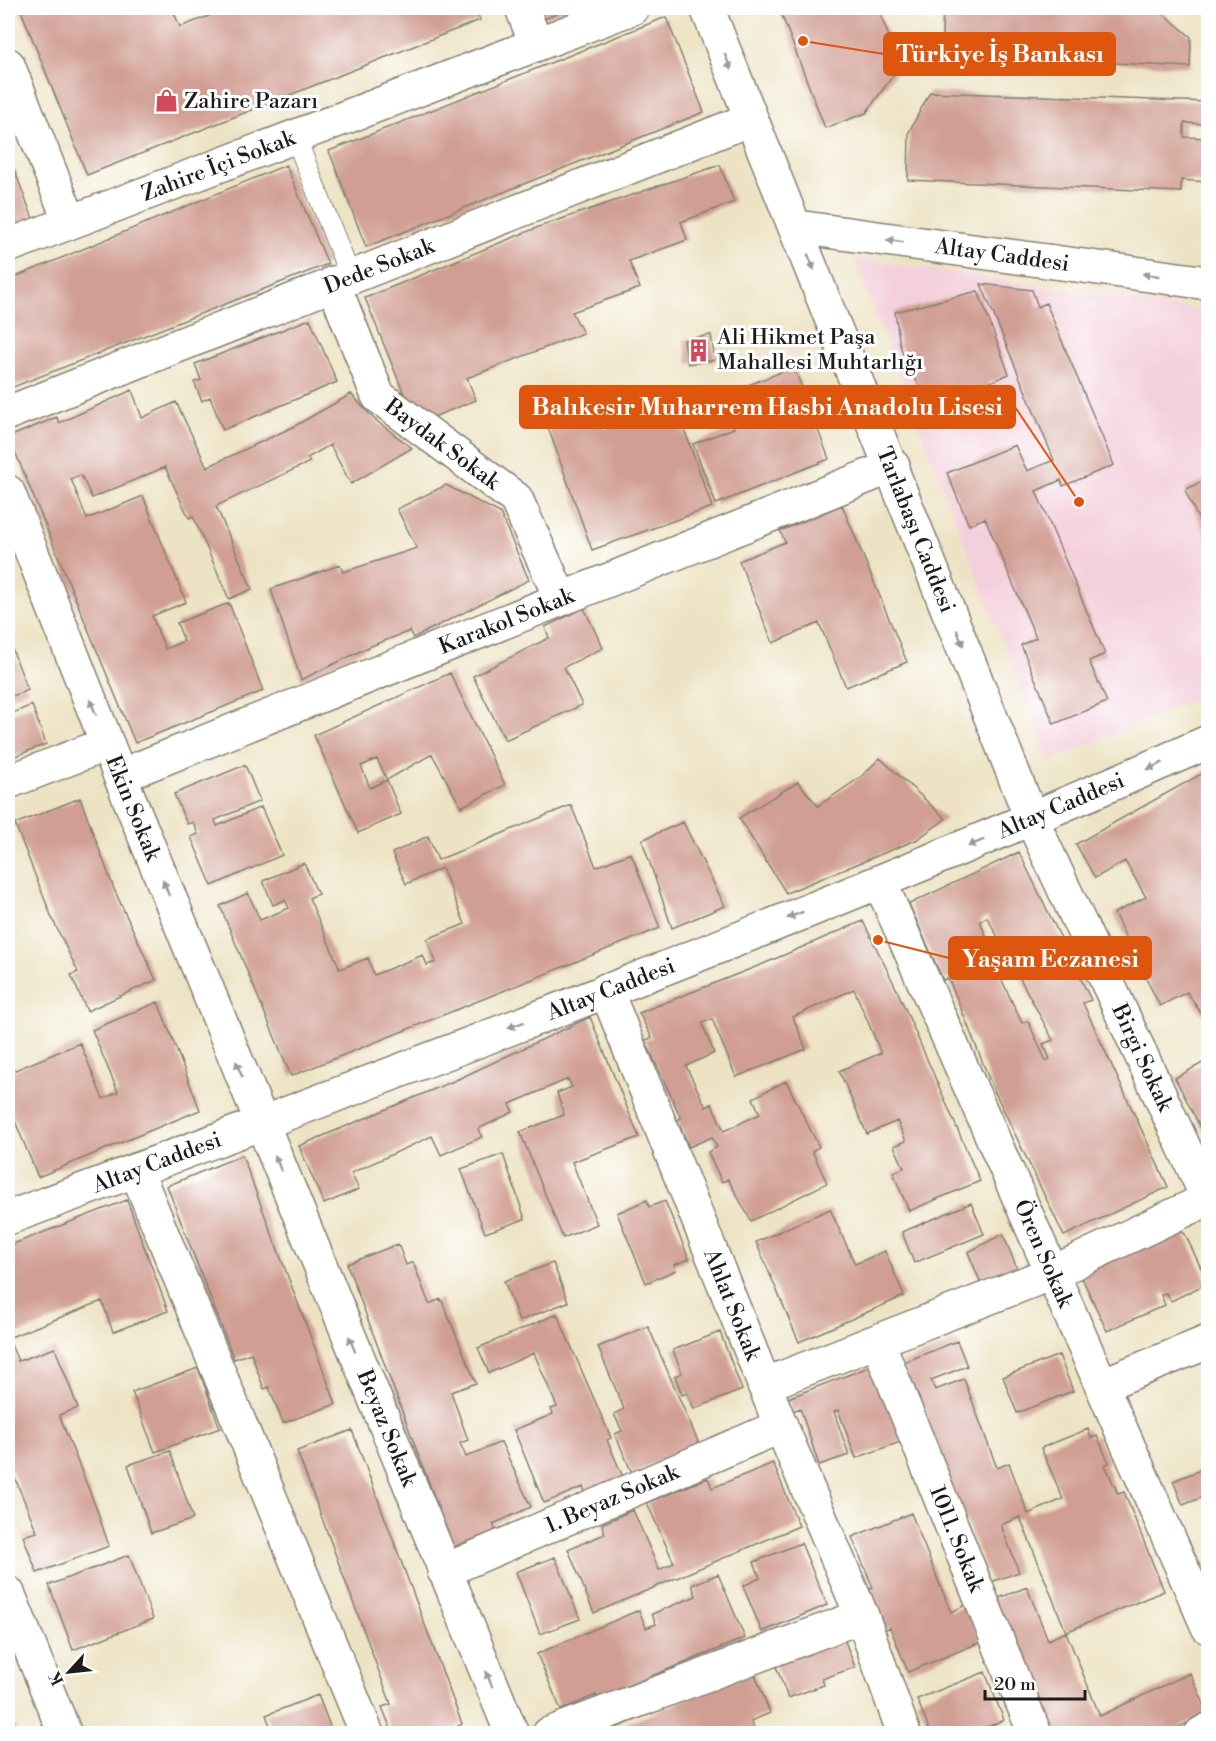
<svg xmlns="http://www.w3.org/2000/svg" width="1216" height="1741" viewBox="0 0 1216 1741" font-family="'Libre Bodoni',serif">
<style>
.built{fill:#f4cfdc}
.building{fill:#d09e93;fill-rule:evenodd}
.lines{fill:none;stroke-linecap:round;stroke-linejoin:round}
.service-casing{stroke:#848070;stroke-width:22}
.minor-casing{stroke:#848070;stroke-width:36}
.secondary-casing{stroke:#848070;stroke-width:36}
.service{stroke:#fff;stroke-width:20}
.minor{stroke:#fff;stroke-width:33}
.secondary{stroke:#fff;stroke-width:33}
.oneway{fill:#999}
.labels{text-anchor:middle;dominant-baseline:central;stroke-width:6;stroke-linejoin:round;paint-order:stroke}
.poi-label{font-size:22px;fill:#1c1c1c;stroke:#fff;text-anchor:start}
.street-label{font-size:22px;fill:#1c1c1c;stroke:#fff}
.leader{fill:none;stroke:#de560d;stroke-width:2}
.callout-dot{fill:#de560d;stroke:#fff;stroke-width:2}
.callout{fill:#de560d;stroke:#de560d;stroke-width:2}
.callout-label{font-size:24px;text-anchor:middle;font-weight:bold;fill:#fff}
</style>
<rect width="100%" height="100%" fill="#fff"/>
<filter id="ink" filterUnits="userSpaceOnUse"><feTurbulence type="fractalNoise" baseFrequency=".0167" numOctaves="2"/><feDisplacementMap in="SourceGraphic" scale="12" xChannelSelector="R" yChannelSelector="G"/><feConvolveMatrix kernelMatrix="1 2 1 2 8 2 1 2 1" color-interpolation-filters="sRGB"/></filter>
<filter id="wash" filterUnits="userSpaceOnUse"><feTurbulence type="fractalNoise" baseFrequency=".008" numOctaves="4" result="noise"/><feDisplacementMap in="SourceGraphic" scale="24" xChannelSelector="R" yChannelSelector="G"/><feGaussianBlur stdDeviation="1.35" result="paint"/><feColorMatrix in="noise" values="0 0 0 0 0 0 0 0 0 0 0 0 0 0 0 0 0 1.4 0 .05"/><feComposite in="paint" operator="in"/></filter>
<g filter="url(#wash)">
<rect width="100%" height="100%" fill="#ede3c4"/>
<path class="built" d="M854,258L1208,311V692L1049,762Z"/>
<g id="blocks">
<path class="building" d="M20,8H172L180,27L230,8H475L480,20L87,175Z
M536,8H571L541,20Z
M779,8H878L900,66L866,113L825,128Z
M943,8H1157L1191,37L1190,67L1095,62V48L1011,45L1010,61L941,58Z
M666,17L704,112L366,247L329,151Z
M930,92L1208,102V124L1184,123V137L1208,138V182L1181,180V192L908,180L909,132Z
M8,153L33,219L8,229Z
M286,165L328,264L8,389V280Z
M720,165L734,202L681,222L687,240L629,261L640,288L572,312L583,333L467,378L476,400L431,418L406,399L365,298L541,226Z
M981,284L1032,290L1038,307L1046,303L1114,465L1063,486L1061,480L1036,491L1105,654L1089,661L1107,702L1054,724L1021,645L1036,638L985,518L969,525L947,473L1015,445L1027,471L1054,460Z
M978,291L1009,374L988,383L997,404L950,424L943,408L934,412L906,363L900,345L895,312Z
M310,319L337,382L223,430L210,397L202,401L194,382L201,380L195,364Z
M711,335L715,360L688,364L684,340Z
M794,367L829,459L716,504L693,444L734,428L721,396Z
M593,389L607,429L616,426L615,419L673,398L712,507L592,550L541,408Z
M132,390L142,418L176,402L207,467L293,427L351,394L374,419L412,448L351,484L330,445L307,458L310,462L216,506L252,589L229,599L193,516L189,518L165,467L92,498L81,475L71,479L87,519L143,496L186,602L152,616L165,649L184,641L177,623L229,603L263,691L135,743L9,437L57,417L59,423Z
M1208,478V540L1185,490Z
M446,485L500,513L529,580L413,638L410,631L371,646L301,680L271,589L340,565L343,572L417,548L397,509Z
M842,505L907,662L846,687L819,623L773,643L739,561L785,542L780,531Z
M584,608L603,648L564,667L582,705L505,740L473,676L549,638L545,627Z
M9,641L28,690L8,698V642Z
M450,673L505,785L461,807L432,754L387,780L377,759L361,766L370,788L387,780L401,814L358,833L314,735Z
M32,705L46,744L8,759V715Z
M880,758L946,819L916,840L786,893L739,818L798,782L818,806L862,776Z
M245,765L260,801L215,820L217,826L261,807L282,855L212,886L191,837L198,834L193,822L187,824L174,794Z
M1208,770L1207,865L1208,1024L1187,992L1160,1006L1136,959L1114,913L1146,897L1125,861L1095,878L1076,844Z
M80,798L114,889L156,980L87,1011L71,975L78,972L52,918L15,824Z
M571,805L596,867L631,853L660,928L291,1076L220,906L248,893L260,920L289,908L285,900L273,905L263,881L304,863L318,894L309,898L340,969L368,958L374,975L423,955L427,965L436,962L427,939L465,924L442,868L406,884L392,853L428,836L438,860Z
M683,822L725,906L672,928L642,840Z
M1019,852L1091,1000L1083,1003L1168,1187L1064,1236L992,1086L958,1001L948,978L943,980L938,969L909,904ZM987,917L1053,1040L1043,1044L1050,1059L1046,1061L1028,1021L1022,1023L986,946H990L980,921Z
M863,921L897,990L980,1181L909,1211L893,1173L904,1168L894,1146L906,1141L897,1121L867,1134L839,1071L881,1053L854,989L793,1017L806,1049L736,1077L712,1019L702,1023L714,1053L686,1066L706,1107L712,1104L724,1131L760,1114L753,1098L786,1081L819,1147L812,1151L827,1183L751,1221L728,1179L722,1182L708,1152L717,1147L712,1137L689,1147L677,1120L681,1118L645,1040L652,1038L639,1013L763,964Z
M158,1002L200,1110L38,1177L8,1104V1073L80,1043L103,1099L118,1092L92,1030Z
M590,1017L639,1137L572,1162L597,1224L563,1238L520,1132L564,1115L557,1093L572,1087L568,1079L510,1104L513,1112L478,1129L482,1137L441,1155L432,1136L351,1173L359,1189L324,1204L299,1146L456,1080Z
M1208,1060V1142L1175,1078Z
M503,1154L525,1219L485,1233L461,1169Z
M242,1155L336,1404L283,1423L269,1387L264,1389L251,1353L234,1359L167,1186Z
M127,1200L168,1311L113,1332L102,1301L8,1338L18,1361L55,1348L78,1408L59,1415L97,1510L109,1546L37,1573L23,1536L37,1532L8,1461V1246Z
M647,1200L649,1207L665,1201L689,1259L674,1265L676,1270L646,1283L617,1213Z
M971,1203L984,1234L914,1263L902,1232Z
M830,1209L855,1264L885,1251L904,1296L799,1342L756,1242Z
M1174,1227L1185,1234L1208,1283L1171,1301L1166,1293L1161,1295L1165,1305L1107,1331L1082,1278L1085,1270Z
M1003,1234L1018,1271L982,1286L968,1252Z
M398,1244L406,1265L413,1262L429,1304L441,1299L476,1383L451,1392L468,1440L460,1443L466,1457L501,1442L531,1507L493,1524L496,1531L453,1547L347,1264Z
M553,1263L568,1302L519,1321L504,1281Z
M557,1314L611,1438L607,1440L623,1477L586,1495L583,1487L544,1503L514,1430L553,1414L551,1409L557,1407L534,1353L489,1373L478,1348Z
M648,1326L699,1444L632,1473L615,1434L622,1431L614,1414L624,1409L598,1347Z
M720,1332L742,1390L694,1409L687,1393L682,1395L675,1376L682,1373L673,1350Z
M957,1341L967,1366L931,1380L935,1390L964,1379L997,1468L1009,1463L1028,1514L1063,1499L1041,1448L1088,1429L1091,1438L1097,1436L1109,1463L1105,1465L1118,1494L1124,1492L1164,1591L1066,1632L1020,1517L1001,1525L1019,1572L991,1582L902,1363Z
M1059,1355L1073,1391L1017,1413L1003,1377Z
M874,1365L903,1441L856,1458L838,1410L834,1412L849,1455L819,1465L800,1408L793,1411L788,1398Z
M198,1368L220,1428L155,1452L132,1392Z
M352,1430L462,1724L455,1728L457,1734H393L382,1707L391,1704L297,1451Z
M170,1451L193,1519L151,1533L128,1465Z
M773,1463L799,1526L594,1613L568,1549L605,1534L602,1524L633,1510L659,1570L674,1563L647,1503L708,1478L712,1488Z
M1208,1467V1495L1183,1505L1173,1481Z
M911,1513L951,1612L966,1605L981,1642L908,1672L890,1627L882,1631L866,1591L873,1588L852,1537Z
M801,1543L827,1605L762,1632L743,1586L760,1578L754,1562Z
M129,1555L153,1619L73,1650L49,1585Z
M555,1557L580,1619L540,1634L516,1572Z
M718,1574L745,1638L598,1698L596,1695L561,1710L537,1654L639,1610L646,1628L656,1624L652,1614L696,1596L692,1585Z
M1027,1587L1048,1640L1066,1632L1100,1716L1190,1673L1208,1713L1165,1734H1046L989,1602Z
M843,1636L855,1667L822,1679L824,1685L788,1698L774,1661Z
M754,1672L770,1713L751,1721L756,1734H601Z
M985,1672L1004,1720L970,1734H931L917,1699Z
M318,1695L333,1734H273L266,1715Z
M8,1707L18,1734H8Z"/>
</g>
</g>
<g filter="url(#ink)">
<use href="#blocks" fill-opacity="0" stroke="#848070" stroke-width="1.5"/>
<g class="lines">
<defs>
<path id="service" d="M295,136L350,276"/>
<g id="minor">
<path d="M522,8L536,44"/>
<path d="M8,65L70,222"/>
<path id="s1" d="M797,227L1208,283"/>
<path id="s2" d="M8,246L632,8"/>
<path id="s3" d="M333,283L378,396L516,499L561,599"/>
<path id="s4" d="M8,413L751,119"/>
<path id="s5" d="M8,492L120,776L512,1734"/>
<path id="s6" d="M120,776L893,466"/>
<path d="M8,782L107,744"/>
<path id="s7" d="M1032,820L1208,1199"/>
<path id="s8" d="M880,882L1208,1627"/>
<path id="s9" d="M606,990L781,1426L862,1616L904,1734"/>
<path d="M136,1170L367,1734"/>
<path id="s10" d="M878,1342L1035,1734"/>
<path d="M764,1385L1052,1273L1208,1199"/>
<path d="M1102,1385L1208,1342"/>
<path id="s11" d="M444,1571L781,1426"/>
<path d="M8,1593L65,1734"/>
<path d="M549,1734L862,1616"/>
<path d="M1201,1734L1208,1730"/>
</g>
<g id="secondary">
<path id="s12" d="M707,8L1032,820"/>
<path id="s13" d="M8,1218C411,1068 815,916 1208,742"/>
</g>
</defs>
<use href="#service" class="service-casing"/>
<use href="#minor" class="minor-casing"/>
<use href="#secondary" class="secondary-casing"/>
<use href="#service" class="service"/>
<use href="#minor" class="minor"/>
<use href="#secondary" class="secondary"/>
</g>
<defs><path id="oneway-solid" d="M-6-.8H1V-3.2L6.5 0L1 3.2V.8H-6Z" transform="scale(1.5)"/></defs>
<g class="oneway">
<use href="#oneway-solid" transform="translate(728 62) rotate(68)"/>
<use href="#oneway-solid" transform="translate(895 241) rotate(-172)"/>
<use href="#oneway-solid" transform="translate(811 262) rotate(68)"/>
<use href="#oneway-solid" transform="translate(1151 275) rotate(-172)"/>
<use href="#oneway-solid" transform="translate(960 638) rotate(68)"/>
<use href="#oneway-solid" transform="translate(93 707) rotate(-112)"/>
<use href="#oneway-solid" transform="translate(1155 766) rotate(156)"/>
<use href="#oneway-solid" transform="translate(976 843) rotate(158)"/>
<use href="#oneway-solid" transform="translate(166 888) rotate(-112)"/>
<use href="#oneway-solid" transform="translate(795 915) rotate(158)"/>
<use href="#oneway-solid" transform="translate(516 1025) rotate(159)"/>
<use href="#oneway-solid" transform="translate(239 1069) rotate(-112)"/>
<use href="#oneway-solid" transform="translate(278 1163) rotate(-112)"/>
<use href="#oneway-solid" transform="translate(352 1344) rotate(-112)"/>
<use href="#oneway-solid" transform="translate(489 1679) rotate(-112)"/>
</g>
</g>
<defs>
<symbol id="shop-bare" viewBox="-9 -9 18 18"><path d="M-5-2.5h2.3a2.7 3.5 0 0 1 5.4 0H5L5.5 6h-11ZM-1.5-2.5h3a1.5 2.3 0 0 0-3 0Z" fill="#d1495b" stroke="#fff" stroke-width="2.5" paint-order="stroke"/></symbol>
<symbol id="building-bare" viewBox="-9 -9 18 18"><path d="M-4-6H4V6H1V3H-1V6H-4ZM-2.5-4.3h1.7v1.8h-1.7ZM.8-4.3h1.7v1.8H.8ZM-2.5-1h1.7V.8h-1.7ZM.8-1h1.7V.8H.8Z" fill="#d1495b" stroke="#fff" stroke-width="2.5" paint-order="stroke"/></symbol>
</defs>
<g fill-rule="evenodd">
<use href="#shop-bare" x="150" y="84" width="33" height="33"/>
<use href="#building-bare" x="682" y="334" width="33" height="33"/>
</g>
<g class="labels">
<g class="poi-label">
<text x="184" y="101">Zahire Pazarı</text>
<text x="717" y="337">Ali Hikmet Paşa<tspan x="717" dy="25">Mahallesi Muhtarlığı</tspan></text>
</g>
<g class="street-label">
<text stroke="none"><textPath href="#s2" startOffset="225">Zahire İçi Sokak</textPath></text>
<text stroke="none"><textPath href="#s1" startOffset="207">Altay Caddesi</textPath></text>
<text stroke="none"><textPath href="#s4" startOffset="399">Dede Sokak</textPath></text>
<text stroke="none"><textPath href="#s3" startOffset="202">Baydak Sokak</textPath></text>
<text stroke="none"><textPath href="#s12" startOffset="562">Tarlabaşı Caddesi</textPath></text>
<text stroke="none"><textPath href="#s6" startOffset="416">Karakol Sokak</textPath></text>
<text stroke="none"><textPath href="#s13" startOffset="1131">Altay Caddesi</textPath></text>
<text stroke="none"><textPath href="#s5" startOffset="340">Ekin Sokak</textPath></text>
<text stroke="none"><textPath href="#s13" startOffset="645">Altay Caddesi</textPath></text>
<text stroke="none"><textPath href="#s7" startOffset="262">Birgi Sokak</textPath></text>
<text stroke="none"><textPath href="#s13" startOffset="159">Altay Caddesi</textPath></text>
<text stroke="none"><textPath href="#s8" startOffset="406">Ören Sokak</textPath></text>
<text stroke="none"><textPath href="#s9" startOffset="339">Ahlat Sokak</textPath></text>
<text stroke="none"><textPath href="#s5" startOffset="1010">Beyaz Sokak</textPath></text>
<text stroke="none"><textPath href="#s11" startOffset="183">1. Beyaz Sokak</textPath></text>
<text stroke="none"><textPath href="#s10" startOffset="212">1011. Sokak</textPath></text>
</g>
</g>
<path class="leader" d="M803 41L884 54M1079 502L1015 407M878 940L949 958"/>
<g class="callout-dot">
<circle cx="803" cy="41" r="6"/>
<circle cx="1079" cy="502" r="6"/>
<circle cx="878" cy="940" r="6"/>
</g>
<g class="callout">
<rect x="884" y="33" width="231" height="42" rx="6"/>
<rect x="520" y="386" width="495" height="42" rx="6"/>
<rect x="949" y="937" width="202" height="42" rx="6"/>
</g>
<g class="callout-label">
<text x="1000" y="62">Türkiye İş Bankası</text>
<text x="767" y="415">Balıkesir Muharrem Hasbi Anadolu Lisesi</text>
<text x="1050" y="967">Yaşam Eczanesi</text>
</g>
<rect width="1216" height="1741" fill="none" stroke="#fff" stroke-width="30"/>
<g transform="translate(69 1672) rotate(243)" stroke="#ffffff" stroke-width="4.5" paint-order="stroke">
<path d="M0-4.5L10 22L0 15L-10 22Z" fill="#1c1c1c"/>
<text y="-9" font-size="16" font-weight="bold" text-anchor="middle" fill="#1c1c1c">K</text>
</g>
<path d="M985 1690v9h100v-9" fill="none" stroke="#1c1c1c" stroke-width="3"/>
<text x="994" y="1690" font-size="18" fill="#1c1c1c" stroke="#ffffff" stroke-width="4.5" paint-order="stroke">20 m</text>
</svg>
